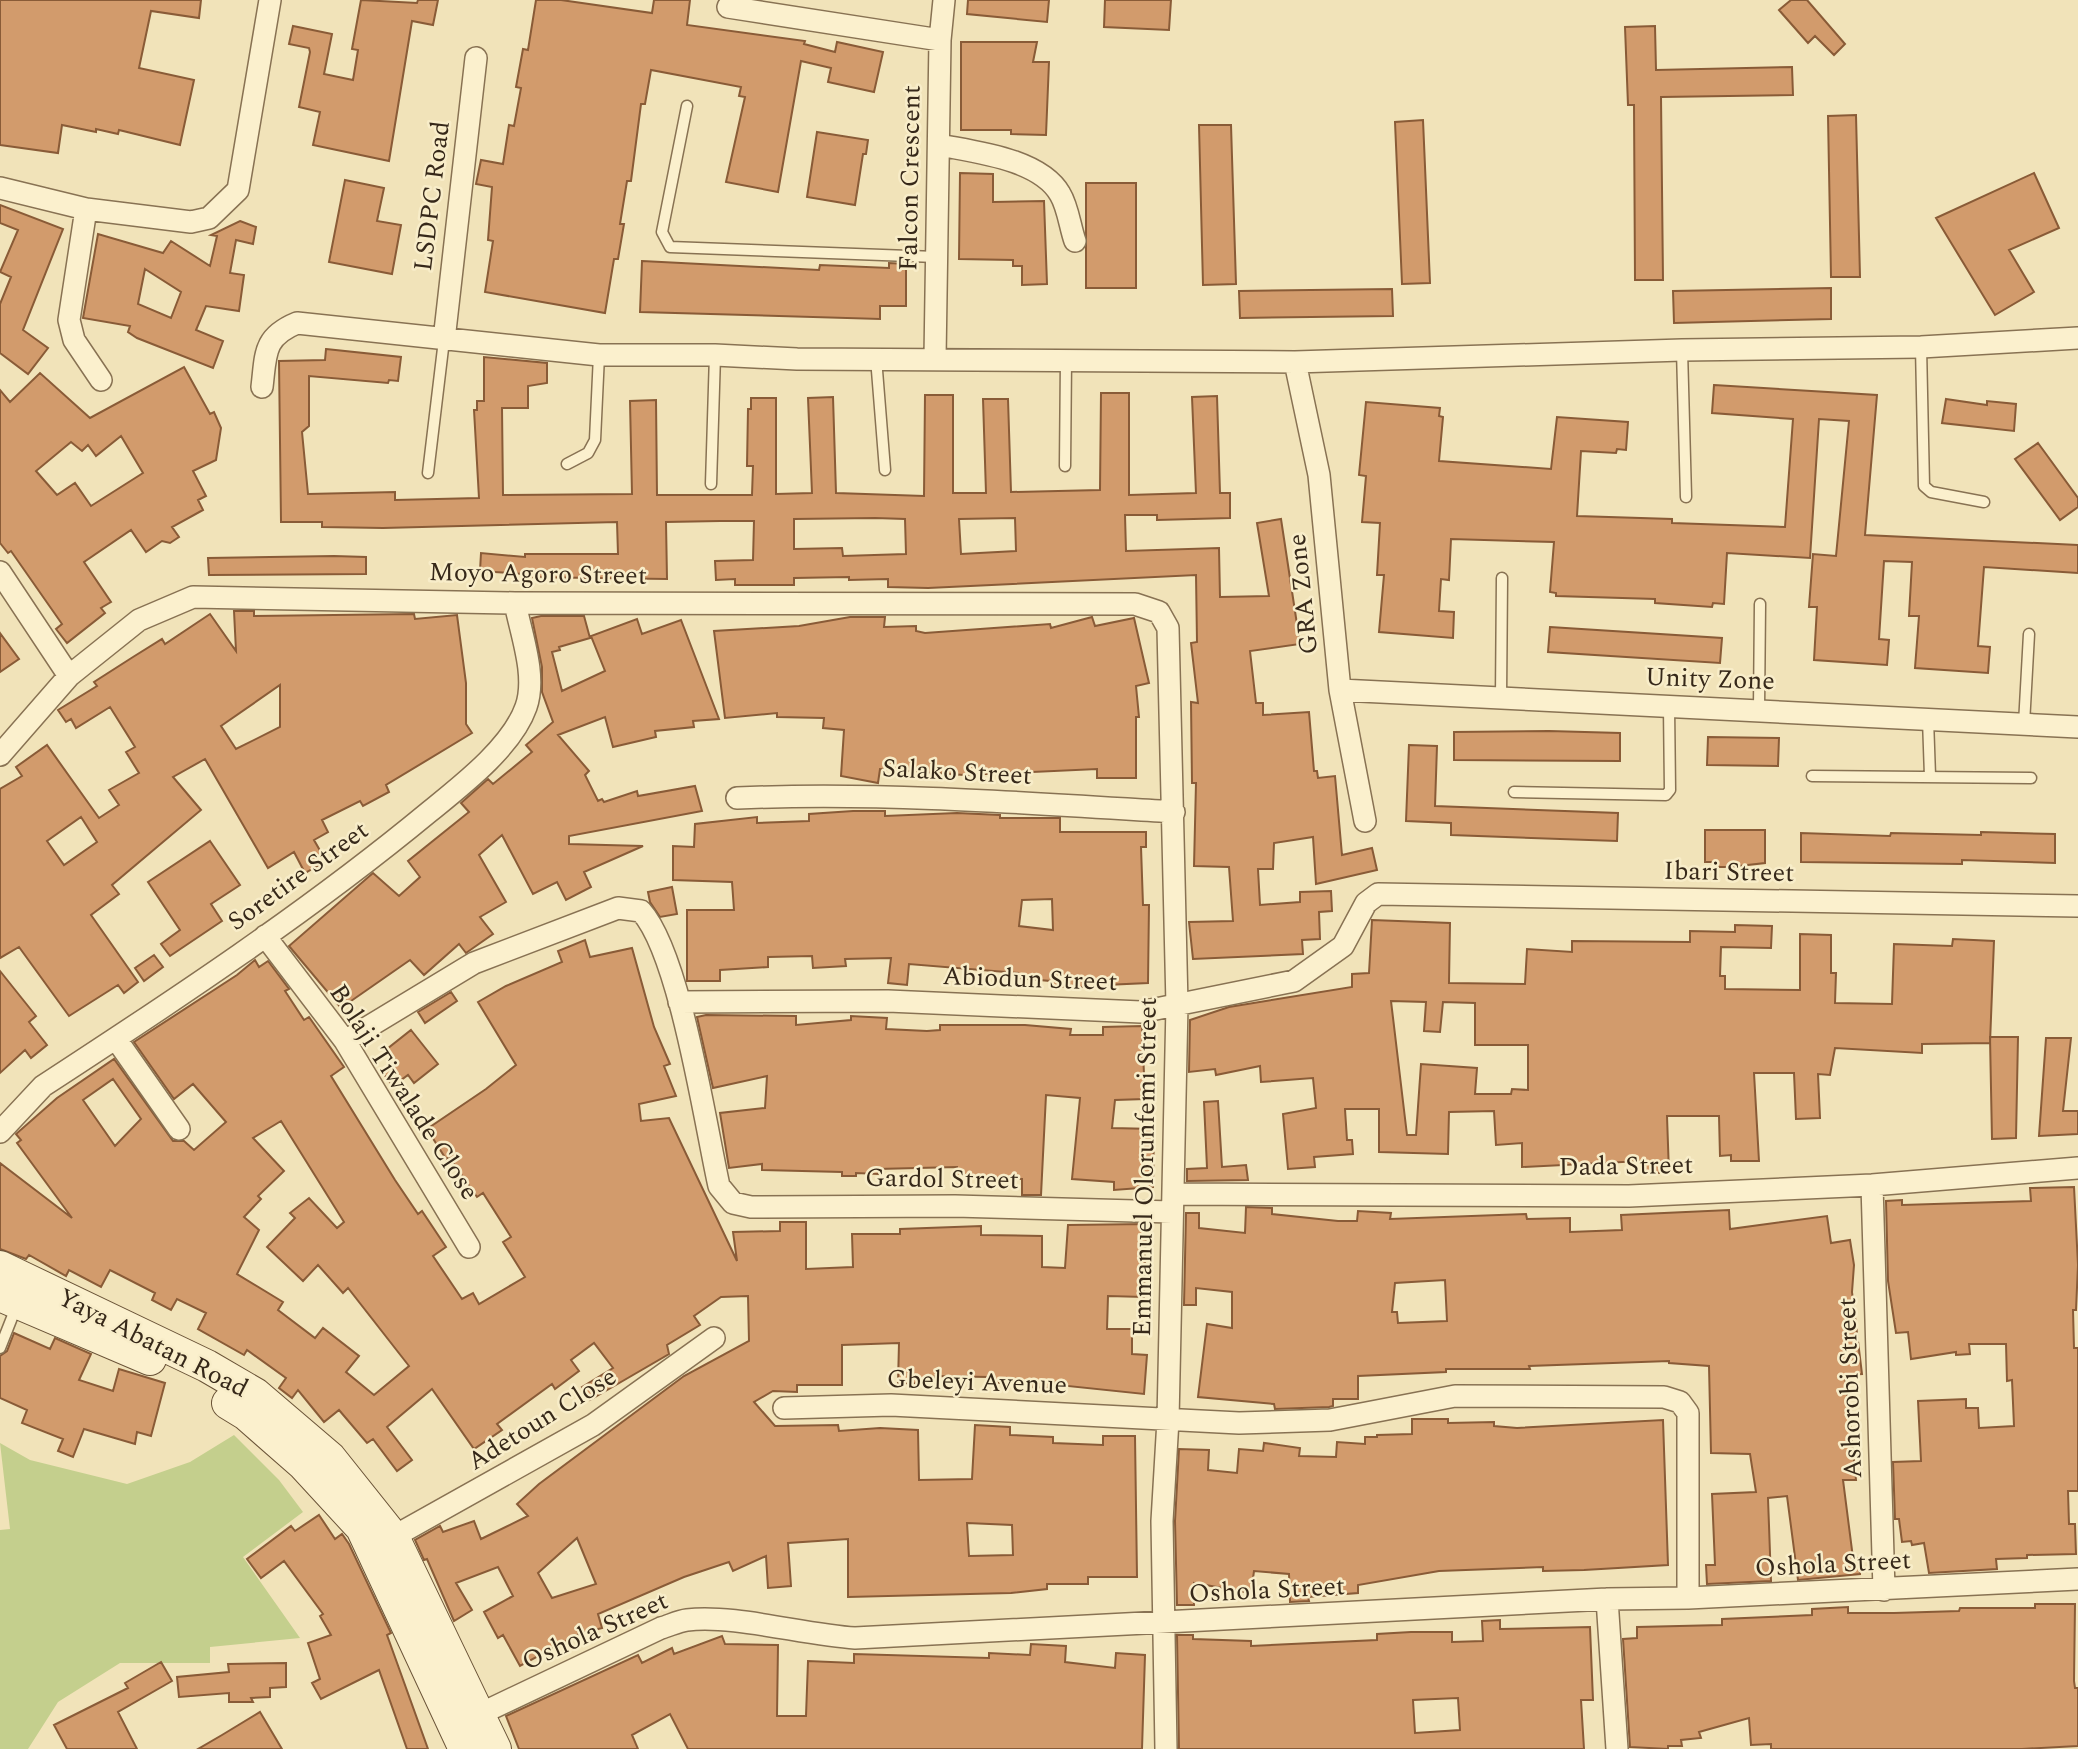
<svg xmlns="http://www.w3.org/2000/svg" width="2078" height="1749" viewBox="0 0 2078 1749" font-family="Spectral,serif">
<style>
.green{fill:#c4cf8d}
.building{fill:#d29b6c;stroke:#895b37;stroke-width:2;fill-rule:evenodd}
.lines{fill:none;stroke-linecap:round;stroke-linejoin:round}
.service-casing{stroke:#887253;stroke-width:13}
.minor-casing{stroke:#887253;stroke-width:24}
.secondary-casing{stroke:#6a5337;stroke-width:34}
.service{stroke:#fbf0cd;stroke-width:10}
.minor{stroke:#fbf0cd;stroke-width:21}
.secondary{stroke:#fbf0cd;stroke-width:32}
.labels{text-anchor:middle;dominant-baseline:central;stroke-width:5;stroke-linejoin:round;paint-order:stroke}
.street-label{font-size:26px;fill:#362819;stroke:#f8edc9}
</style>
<rect width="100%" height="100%" fill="#f1e3b9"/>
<path class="green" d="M234,1435L279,1480L303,1512L243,1557L300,1638L210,1647V1663H120L58,1702L28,1749H0V1530L10,1529L0,1443L30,1460L127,1484L190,1462Z"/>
<path class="building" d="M0,0H201L199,18L151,11L139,68L194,80L180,145L119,130L118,134L96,129V132L62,125L58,153L0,145Z
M361,0L417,3L418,0H438L433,25L412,21L389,161L313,145L320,112L299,107L310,52L309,48L289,44L293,26L332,34L324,74L353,80L358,50L352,49Z
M536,0H561L652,13L654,0H690L687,25L805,41L804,44L835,52L837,42L883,52L874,92L828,82L831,68L801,61L778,192L726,182L745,97L739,96L741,87L651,70L645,104H641L631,181H627L620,224H624L618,259H614L605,313L485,292L493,241L488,240L492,187L476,184L481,160L503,164L509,125L514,126L521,88L516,87L523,49L528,50Z
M968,0H1049L1047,22L967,14Z
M1105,0H1171L1169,30L1104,27Z
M1791,0H1807L1845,44L1834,55L1815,36L1808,43L1779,10Z
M1655,26L1656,70L1792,67L1793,95L1661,97L1663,280H1635L1634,105H1628L1625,27Z
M961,42H1037L1033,62H1049L1046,135L1011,134V130H961Z
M1856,115L1860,277H1831L1828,116Z
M1423,120L1430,283L1402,284L1395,122Z
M1199,125H1231L1236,284L1203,285Z
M817,132L868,140L866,154H863L855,205L807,197Z
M960,173L993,174V202L1044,201L1047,284L1022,285V266H1013V260L959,259Z
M2034,173L2059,228L2009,250L2034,292L1995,315L1936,218Z
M345,180L384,188L377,221L401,225L392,274L329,262Z
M1086,183H1136V288H1086Z
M0,205L63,229L23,330L48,348L28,374L0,353V304L11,277L0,272L18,230L0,223Z
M240,221L256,227L253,244L236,240L230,273L244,275L239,311L206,306L196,330L223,341L213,368L137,338L128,332L130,326L83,318L98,234L163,253L171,241L210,266L217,236L211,235ZM145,269L181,292L171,318L138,304Z
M642,261L819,270L820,265L889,268V263L906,264V306H880V319L640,312Z
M1831,288V319L1674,323L1673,291Z
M1392,289L1393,316L1240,318L1239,291Z
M326,349L401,357L398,381L389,380L388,383L309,376V426L302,432L308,494L395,492V500L479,498L474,410H477V401H484V357L547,363V383L528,386V408H502L503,495L632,494L630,401L656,400L657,495H752L753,466H747L748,409H751V398H776V494L812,493L808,398L833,397L836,493L924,496L925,395H953V493H986L983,399H1008L1011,492L1100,490L1101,393H1129V495L1196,493L1192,397L1217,396L1220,493H1230V518L1157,520V515H1125L1126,551L1219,548L1220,597L1269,596L1257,523L1281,519L1300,644L1250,651L1256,703H1263V715L1309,712L1314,771H1317L1318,778L1335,776L1342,855L1372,848L1377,870L1316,884L1313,837L1274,843L1273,869H1258L1260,905L1300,902V892L1331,891L1332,911L1319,912L1320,939L1302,940L1303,954L1193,959L1189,922L1233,921L1229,867L1194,866L1196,783H1192L1191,702L1198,703L1191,643L1197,642L1196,575L928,588L888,587V579L849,580V577L794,578V585H735V579L716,580L715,561L753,560L754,521H720L666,522L667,579L524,577V574L480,571L481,553L525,557V554H618L617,522L383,528L322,527V522H281L279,361L325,360ZM875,518L905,519L906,554L843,556L842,548L794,549V519ZM1015,518L1016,551L961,554L959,519Z
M184,367L210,414L214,412L221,428L216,460L193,471L206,496L198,500L203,510L172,527L179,537L170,543L162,541L146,552L131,530L84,562L111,602L101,608L105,613L67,643L56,629L62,624L11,551L8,553L0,543V390L10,402L40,373L90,418ZM121,436L143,473L91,506L75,483L57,495L36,471L71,442L82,451L88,445L96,456Z
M1714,385L1877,395L1865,535L2078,545V573L1984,567L1978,646L1990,647L1988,673L1915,668L1919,616H1909L1912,562L1884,561L1879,639L1889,640L1887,665L1814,660L1817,607H1809L1813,554L1836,556L1849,421L1819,419L1810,558L1727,553L1724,604L1713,603L1712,607L1655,603V599L1556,596V593L1550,592L1554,542L1451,539L1449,580L1441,579L1439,611L1454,612L1453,638L1379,632L1384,575H1377L1380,523L1362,522L1366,476L1359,475L1366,402L1440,408L1439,416L1443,417L1439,461L1551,469L1557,417L1628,422L1626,450L1617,449L1616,453L1581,451L1577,516L1672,519V523L1785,527L1793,419L1712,413Z
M1946,399L1987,405V401L2016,404L2014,431L1942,423Z
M2038,443L2078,498V507L2060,520L2015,459Z
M334,556L366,557V574L209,575L208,558Z
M234,611H254V616L414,614L415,619L457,615L466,683V724L472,733L386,785L389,792L363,806L360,801L322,820L328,832L314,840L326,861L305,873L294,852L268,868L205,759L173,777L201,810L112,885L119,894L91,915L138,982L124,993L118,985L69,1016L19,947L0,958V789L22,776L16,767L47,745L99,818L119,805L109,790L139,773L126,752L135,747L110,707L76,728L71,719L66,722L58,710L97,686L94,682L133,657L162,639L165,644L210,614L236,651ZM280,685V727L236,749L221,726ZM81,817L97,842L64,865L47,841Z
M541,616H584L590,638L559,647L560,650L552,652L562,691L605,671L591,636L637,619L642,634L681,620L719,719L693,721L694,727L655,731L656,737L613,747L605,717L558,735L589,771L585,775L598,801L602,799L604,802L637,791L638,796L695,786L702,811L569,836V844L643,846L584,872L591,887L566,900L557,882L533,894L502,835L479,855L506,902L480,917L493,934L466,953L459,944L424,975L410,960L341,1008L289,946L373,873L399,896L420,877L408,861L469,812L461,803L488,779L493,784L532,752L526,745L553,722L542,692V667L532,618Z
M850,617H885L884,627L916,626V631L925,633L1050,624L1051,628L1092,617L1095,626L1134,618L1149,683L1136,686L1139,717H1136V778H1097V769L964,775L880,769L878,783L841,776L844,730L823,728L824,718L777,717V713L725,718L714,631L799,626Z
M1550,627L1722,638L1720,663L1548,652Z
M0,633L19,659L0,672Z
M1549,731L1620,733V761L1454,760V732Z
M1708,737L1779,738L1778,766L1707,765Z
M1409,745L1437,746L1435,806L1618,813L1617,841L1451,835V823L1406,821Z
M853,811H885V816L957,813L1000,815V818H1060V832H1146V847H1141L1143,905H1149L1148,983L1105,985V987H1050V981L1018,978V973L909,964L907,985L888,983L891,958L845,959L846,966L813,968L812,956L768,957V967L720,970V981H687V910H734L732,882L673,880V846L694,847L695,824L757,817V823L809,821V814ZM1052,899L1053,930L1019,926L1022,900Z
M1705,830H1765V863L1730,867H1715V862H1705Z
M1981,832L2055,834V863L1962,860V864L1801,862V833L1890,836L1891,833L1981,835Z
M210,841L240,885L211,904L222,921L170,956L161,944L180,930L148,882Z
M672,887L677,914L660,917L650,902L648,892Z
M1372,920L1450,923L1449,983L1525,984L1527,949L1572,952V941L1690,942V931L1735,932V925L1772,926L1771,948L1721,947L1720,976H1725V989L1800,990V934L1831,935V973H1836L1835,1003L1892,1004L1894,944L1952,946L1953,939L1994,941L1990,1043L1922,1044V1053L1835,1048L1830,1075L1818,1074L1820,1118L1796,1119L1794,1073H1754L1759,1161H1731V1155L1720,1156L1719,1116H1667L1669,1173H1642V1161L1522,1167V1143L1496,1145L1494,1111L1449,1112L1448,1154L1379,1152V1109H1345L1347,1140H1352L1353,1154L1314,1157L1315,1167L1288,1169L1283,1114L1316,1108L1313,1078L1261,1082L1260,1066L1216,1075L1215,1069L1189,1072L1190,1020L1229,1007L1352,987V974L1369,973ZM1391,1001L1426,1002L1424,1031L1440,1032L1443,1002L1475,1003V1045H1528V1090L1512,1089L1511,1094H1475L1477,1068L1421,1064L1416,1135H1407Z
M585,940L590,957L632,948L654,1027L670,1064L664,1066L676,1096L639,1104L641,1121L669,1118L737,1261L733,1232L780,1231V1222H806V1269L853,1267L852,1234H900V1229L981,1226V1235L1042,1236V1267L1065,1268L1068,1225L1146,1224L1144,1297L1108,1296L1107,1329H1132V1354L1147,1355L1144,1394L1059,1385V1388L1028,1387V1383H988V1377L935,1376V1384L898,1383L899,1343L842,1345V1385H797V1392L773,1391L754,1402L775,1426L838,1425L839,1431L880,1428L918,1430L919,1480L972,1479L975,1425L1010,1427V1435L1053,1437V1443L1103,1445V1436H1135L1137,1577H1088V1584H1047V1589L1011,1593L848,1597V1539L788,1543L791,1586L768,1588L766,1556L733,1571L729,1562L684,1577L598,1614L602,1628L579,1634L520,1666L503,1635L498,1638L484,1612L513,1596L498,1567L456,1583L472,1610L454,1621L427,1559L424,1560L415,1540L440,1526L443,1532L474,1521L481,1539L528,1516L517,1504L539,1484L684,1376L749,1341L748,1296L721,1297L694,1316L700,1325L667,1345L669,1354L590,1400L582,1387L613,1368L594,1343L571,1360L579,1371L555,1389L552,1384L497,1424L502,1430L474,1449L432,1389L387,1427L412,1460L397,1471L373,1439L367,1443L339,1410L324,1422L298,1390L292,1398L279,1388L286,1378L247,1350L244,1355L198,1329L206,1313L177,1299L171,1310L152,1300L155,1293L110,1270L101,1287L69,1270L66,1276L29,1255L26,1259L0,1249V1163L72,1218L17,1143L21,1140L16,1134L57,1098L114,1059L173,1141H184L194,1150L226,1122L193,1084L174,1099L134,1042L237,975L255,960L259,967L268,961L289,989L285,991L304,1020L309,1017L344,1067L331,1076L395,1180L418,1214L422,1211L446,1247L433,1256L462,1299L473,1293L479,1304L525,1277L503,1242L511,1237L483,1193L477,1197L449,1157L446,1159L427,1129L486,1089L516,1065L478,1002L506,986L562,962L558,951ZM113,1079L141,1119L115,1146L83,1100ZM281,1121L344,1222L337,1228L309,1198L290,1213L295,1218L267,1247L303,1281L318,1265L343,1293L348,1288L409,1366L374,1395L346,1372L359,1356L323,1328L315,1338L278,1310L283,1302L237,1274L259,1230L244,1217L261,1199L258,1196L284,1171L253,1138ZM967,1523L1012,1525L1013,1555L969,1556ZM577,1538L596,1584L552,1598L538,1573Z
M154,955L163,967L144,981L135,968Z
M0,971L36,1016L29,1022L47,1045L31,1058L25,1050L0,1073Z
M451,992L457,1001L425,1023L418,1012Z
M706,1015L796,1016V1025L851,1020V1016L887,1018L886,1029L927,1031L940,1030V1025H1025L1071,1029L1070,1035H1103V1027L1142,1026L1145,1099L1115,1100L1112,1128L1154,1129L1153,1187L1114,1190V1182L1072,1179L1080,1098L1046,1095L1041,1195H1022V1179L957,1176V1167L878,1169V1174L856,1173V1176H842V1172L762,1170V1164L729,1168L720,1113L765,1108L767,1076L713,1088L697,1017Z
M411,1030L438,1064L414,1083L408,1075L393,1086L383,1073L398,1063L387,1049Z
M1990,1037H2018L2016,1138L1992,1139Z
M2046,1038H2071L2063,1111H2078V1134L2039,1136Z
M1218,1101L1222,1167L1246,1165L1248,1180L1187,1181V1169L1207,1168L1204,1102Z
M2074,1187L2078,1265L2076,1310H2073L2074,1348H2078V1491H2068L2069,1524H2075L2076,1554L2027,1555V1558L1996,1559L1997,1569L1929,1573L1924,1543L1912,1545L1911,1541L1902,1542L1899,1519H1895L1893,1462L1921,1461L1918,1401L1966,1399V1408H1978L1979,1428L2014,1426L2012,1380L2007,1381L2006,1344H1969L1970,1354L1956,1355V1352L1911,1359L1908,1332L1896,1333L1888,1281L1886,1201L1902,1200V1205L2031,1201L2030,1188Z
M1246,1207L1272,1208V1214L1338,1221H1357L1358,1211L1391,1213L1390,1219L1526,1214L1527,1219L1570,1218V1232L1622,1230L1621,1215L1729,1210L1730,1229L1827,1216L1831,1243L1850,1240L1854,1265L1852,1292L1862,1374L1845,1375L1856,1480H1843L1853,1558H1859L1860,1574L1798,1580L1787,1496L1768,1498L1771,1581L1707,1584L1706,1565H1715L1712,1494L1756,1492L1750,1454L1711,1453L1709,1366L1669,1363V1361L1529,1366L1530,1369H1446V1372L1358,1376V1399H1333V1406L1329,1407L1275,1409L1274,1404L1198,1397L1207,1324L1232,1328V1292L1196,1288V1305H1184L1186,1213H1199V1228L1245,1233ZM1445,1280L1447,1321L1398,1323L1397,1312H1392L1395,1283Z
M14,1333L50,1349L55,1338L91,1354L79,1380L113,1391L119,1369L165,1383L151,1436L137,1432L135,1444L84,1429L73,1457L58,1451L63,1439L22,1423L27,1410L0,1398V1356L7,1351Z
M1412,1419H1448V1423L1494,1422V1426L1517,1428L1663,1420L1668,1565L1584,1570L1543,1571V1567L1439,1571L1358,1585V1593L1308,1597L1309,1601L1290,1602L1289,1574L1254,1571L1251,1593L1194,1583V1605H1177L1175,1521L1179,1449L1209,1450L1208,1470L1237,1473L1239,1449L1263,1451L1264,1443L1300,1448L1299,1456L1336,1457L1337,1442L1365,1444V1437H1377V1435L1412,1434Z
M319,1515L335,1539L342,1534L349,1544L391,1633L387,1635L428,1749H407L379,1670L321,1699L312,1683L320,1679L308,1643L331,1635L320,1616L323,1614L284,1561L261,1578L247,1559L291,1526L295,1531Z
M2035,1604H2075L2074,1681L2075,1688H2078V1746L2022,1749H1771V1744L1751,1745L1749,1718L1699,1732L1701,1738L1681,1740L1682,1746H1668V1749L1630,1747L1623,1639L1637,1638V1627L1722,1625V1619L1812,1615V1609L1848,1607V1613H1894L1959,1611L1960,1608H2035Z
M1500,1620V1629L1590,1627L1593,1700H1581L1584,1749H1179L1177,1635H1193V1639L1251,1641V1646L1377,1640V1634L1411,1632H1452V1642L1483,1641L1482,1621ZM1458,1698L1460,1730L1415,1733L1413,1700Z
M722,1636L725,1644L778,1645L777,1716H806L808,1661L854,1663V1654L989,1658V1653L1030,1655L1031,1644L1066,1646L1065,1662L1115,1668L1116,1653L1145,1655L1142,1749H688L670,1714L632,1735L638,1749H519L506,1716L638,1655L642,1663L672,1648L674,1654Z
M161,1662L172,1681L118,1712L137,1749H67L54,1725L128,1688L125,1683Z
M286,1663V1687L270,1688V1697L251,1698L253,1702H229V1693L179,1697L177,1677L229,1672L228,1664Z
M260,1712L282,1749H198L222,1735Z"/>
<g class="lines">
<defs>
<path id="service" d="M687,106L662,232L670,247L936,257
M1921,347L1924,486L1931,492L1984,502
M1682,350L1686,497
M876,358L885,470
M567,464L588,453L595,440L599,355
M1065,466L1066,359
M428,473L444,340
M711,484L715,355
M1501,697L1502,578
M1759,708L1760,604
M1928,719L1930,776
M2024,724L2029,634
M1812,776L2031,778
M1514,792L1666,795L1670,790L1669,707
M0,1348L17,1305"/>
<path id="minor" d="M728,7L940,40
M940,145C975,152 1040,159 1060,194C1068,207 1070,227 1075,241
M0,188L86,209L191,222L209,218L238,190L270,0
M86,209L69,320L74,340L101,380
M444,340L476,58
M935,358L940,40L944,0
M1295,362L1319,475L1340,690L1365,821
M262,387C266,354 263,337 297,323L599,355H715L797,359L1295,362L1682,350L1921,347L2078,338
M0,572L69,676
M1340,690C1586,701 1832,714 2078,727
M0,755L69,676L139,620L193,597L515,603L1135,604L1159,612L1168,628L1177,1005L1168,1420L1162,1521L1166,1749
M737,798C883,792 1028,803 1174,812
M265,936L345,1041L469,1247
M679,1002L888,1001L1141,1012L1294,981L1343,946L1366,903L1378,894L2078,906
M116,1039L179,1129
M345,1041L474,963L618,908L641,911C680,954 705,1123 719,1186L733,1203L751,1207L955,1206L1172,1212
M0,1132L43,1086C175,1000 308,912 429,812C461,786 512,747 526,707C537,676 521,634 515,603
M1872,1185L1884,1590
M1173,1194L1629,1196L1872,1185L2078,1168
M784,1408L891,1405L1239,1423L1330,1420L1455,1396L1664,1397L1680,1402L1688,1413V1598
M393,1537L593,1425L714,1338
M1607,1599L1617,1749
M480,1714L661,1628C669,1626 678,1621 687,1620C732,1614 805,1635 855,1638L1607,1599L1688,1598L2078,1579"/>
<path id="secondary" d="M0,1267L207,1366L255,1394L330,1458L393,1537L495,1749
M0,1295L150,1359
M228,1403L246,1414L303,1464L362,1528L465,1749"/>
</defs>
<use href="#service" class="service-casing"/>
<use href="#minor" class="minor-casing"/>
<use href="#secondary" class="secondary-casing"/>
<use href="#service" class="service"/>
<use href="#minor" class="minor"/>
<use href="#secondary" class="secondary"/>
</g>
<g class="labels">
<g class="street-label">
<text transform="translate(910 178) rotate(-89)">Falcon Crescent</text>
<text transform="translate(432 196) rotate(-83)">LSDPC Road</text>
<text transform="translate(538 574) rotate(1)">Moyo Agoro Street</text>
<text transform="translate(1303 594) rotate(-96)">GRA Zone</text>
<text transform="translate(1710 679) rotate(2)">Unity Zone</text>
<text transform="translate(957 772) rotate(3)">Salako Street</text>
<text transform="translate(1729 872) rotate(1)">Ibari Street</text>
<text transform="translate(298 876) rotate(-36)">Soretire Street</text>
<text transform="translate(1030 979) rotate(2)">Abiodun Street</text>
<text transform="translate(404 1092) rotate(57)">Bolaji Tiwalade Close</text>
<text transform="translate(1626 1166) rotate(-1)">Dada Street</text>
<text transform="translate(1145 1167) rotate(-89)">Emmanuel Olorunfemi Street</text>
<text transform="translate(942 1179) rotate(1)">Gardol Street</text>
<text transform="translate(153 1343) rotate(27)">Yaya Abatan Road</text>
<text transform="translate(977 1382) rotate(2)">Gbeleyi Avenue</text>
<text transform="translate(1850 1388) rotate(-92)">Ashorobi Street</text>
<text transform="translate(542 1419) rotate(-32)">Adetoun Close</text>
<text transform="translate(1833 1564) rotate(-3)">Oshola Street</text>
<text transform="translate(1267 1590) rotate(-3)">Oshola Street</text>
<text transform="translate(595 1631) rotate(-24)">Oshola Street</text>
</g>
</g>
</svg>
